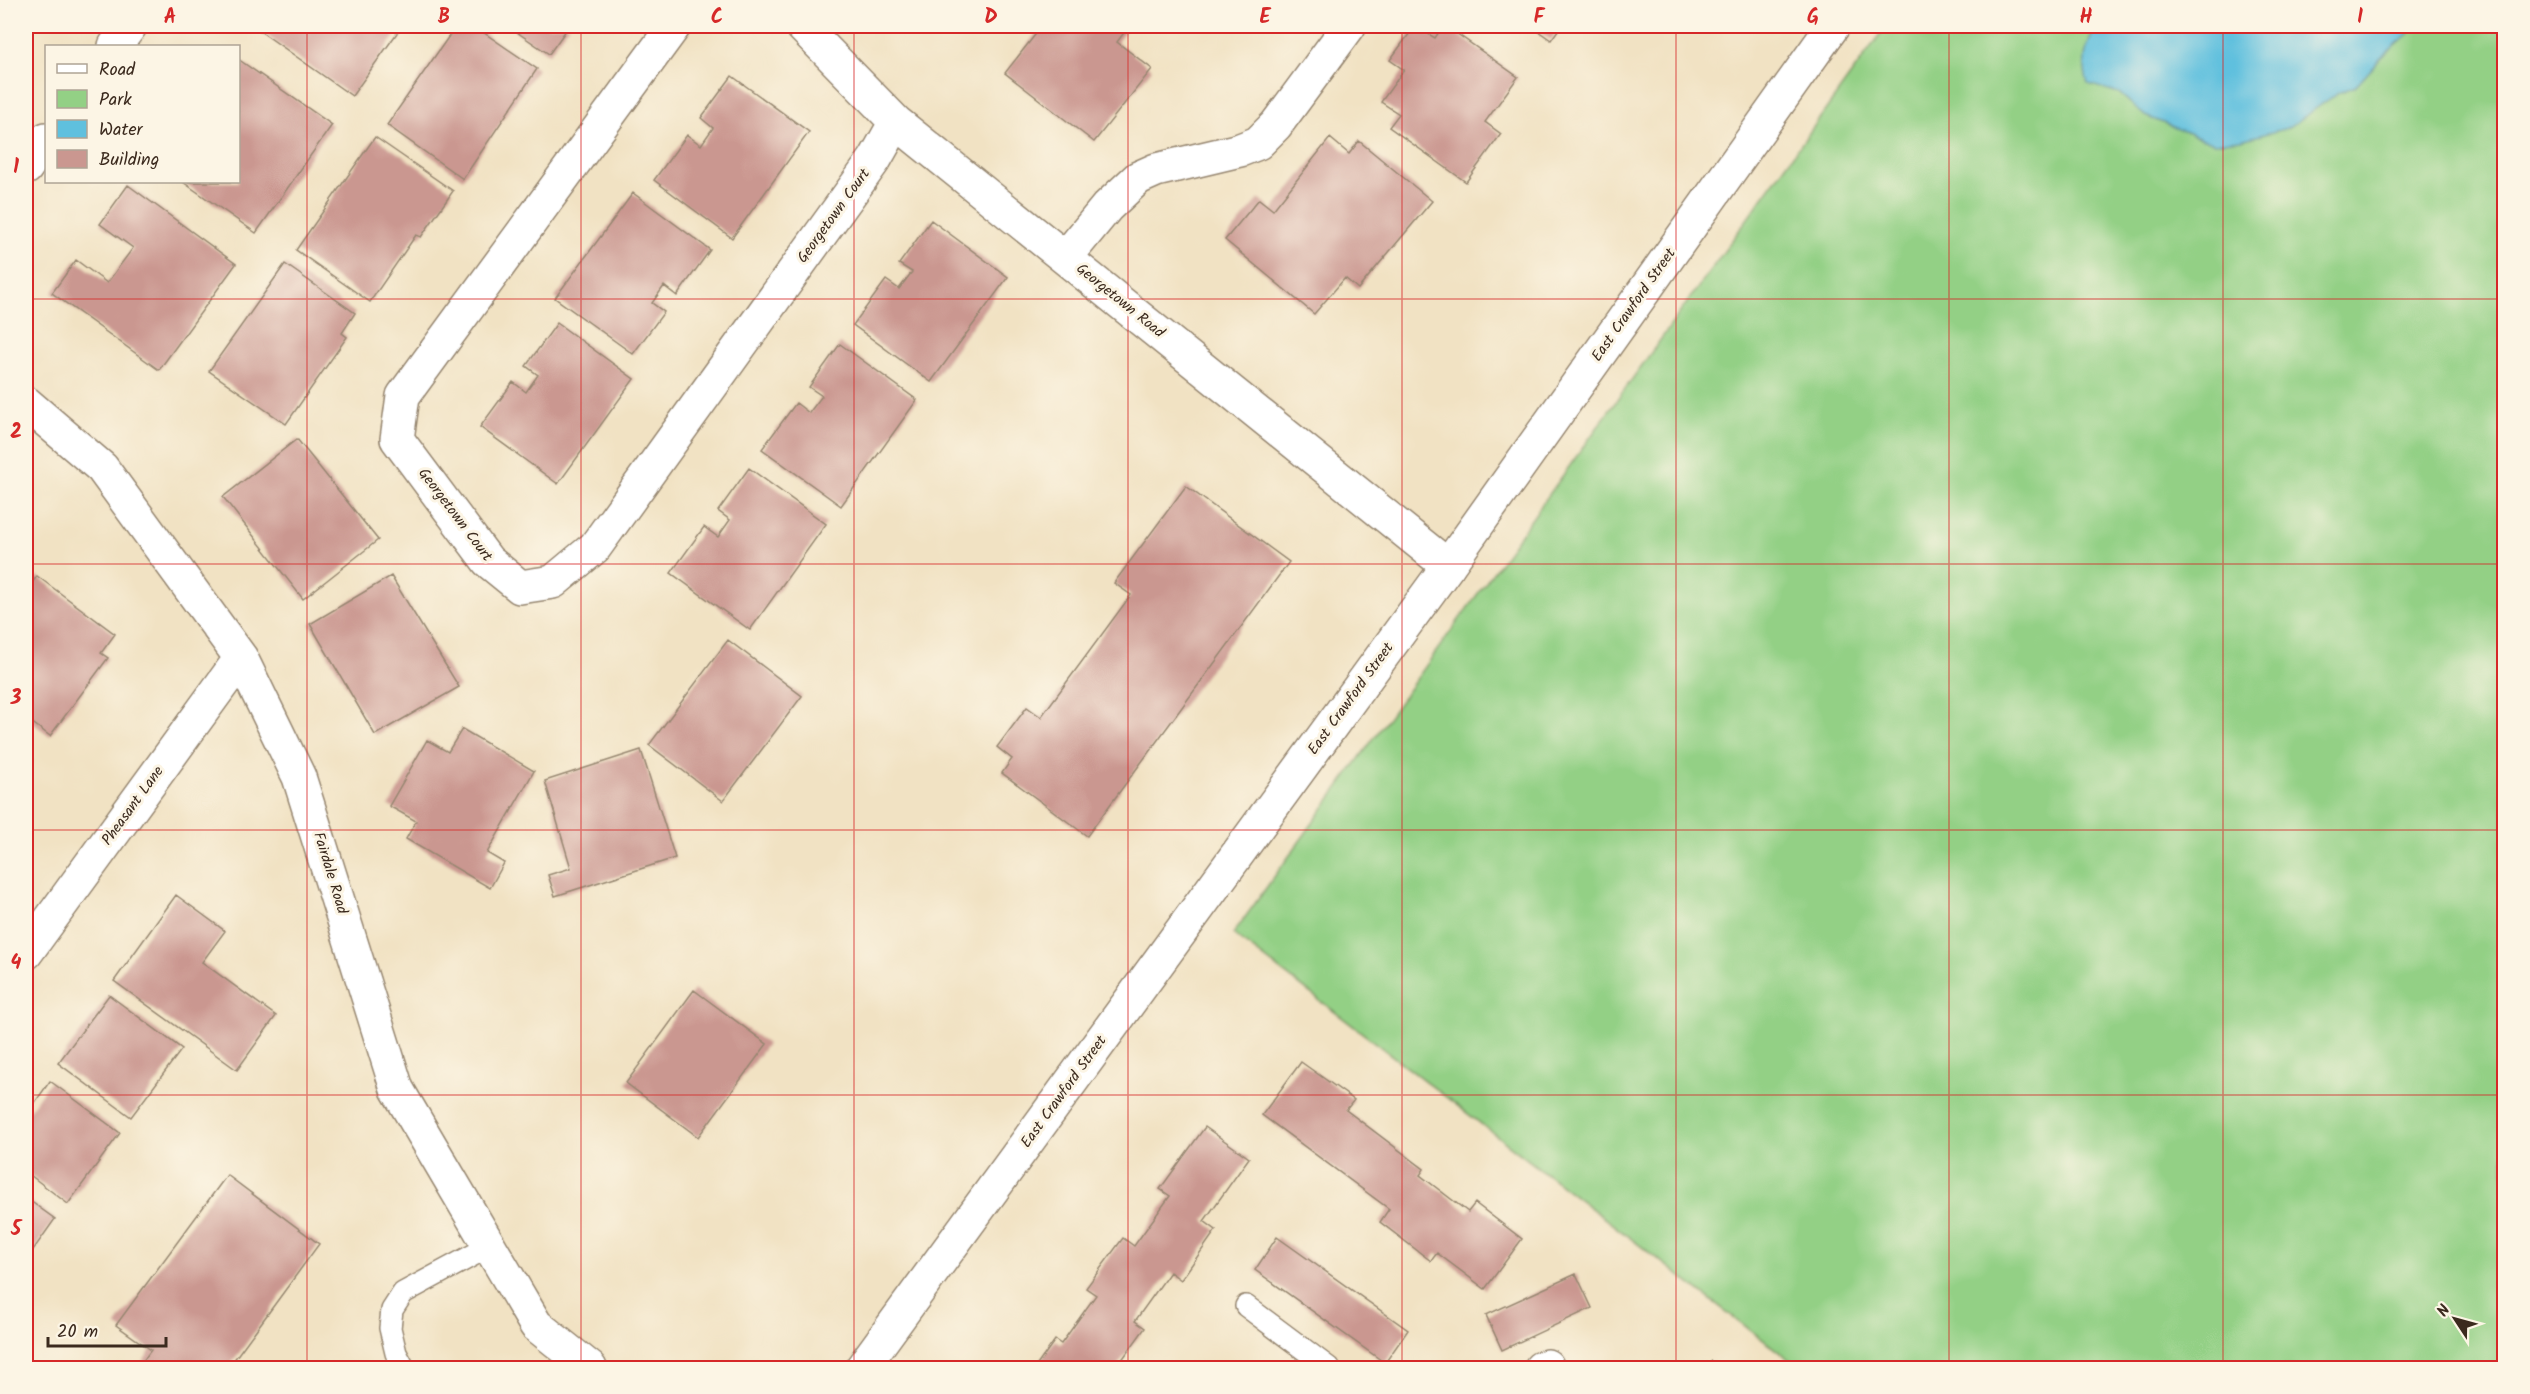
<svg xmlns="http://www.w3.org/2000/svg" width="2530" height="1394" viewBox="0 0 2530 1394" font-family="Kalam,sans-serif">
<style>
.green{fill:#93d085;stroke:#677d52;stroke-width:1.5}
.water{fill:#5fc0de;stroke:#4d757e;stroke-width:1.5}
.building{fill:#ca9790}
.lines{fill:none;stroke-linecap:round;stroke-linejoin:round}
.service-casing{stroke:#968670;stroke-width:24}
.minor-casing{stroke:#968670;stroke-width:36}
.tertiary-casing{stroke:#968670;stroke-width:36}
.service{stroke:#fff;stroke-width:21}
.minor{stroke:#fff;stroke-width:33}
.tertiary{stroke:#fff;stroke-width:33}
.grid{fill:none;stroke:#d62828;stroke-width:1.5;stroke-opacity:0.55}
.labels{text-anchor:middle;dominant-baseline:central;stroke-width:6;stroke-linejoin:round;paint-order:stroke}
.street-label{font-size:15px;fill:#3b2a1e;stroke:#fcf5e5}
.neatline{fill:none;stroke:#d62828;stroke-width:2}
.grid-label{font-size:20px;text-anchor:middle;font-weight:bold;fill:#d62828}
</style>
<rect width="100%" height="100%" fill="#fcf5e5"/>
<filter id="ink" filterUnits="userSpaceOnUse"><feTurbulence type="fractalNoise" baseFrequency=".0167" numOctaves="2"/><feDisplacementMap in="SourceGraphic" scale="12" xChannelSelector="R" yChannelSelector="G"/><feConvolveMatrix kernelMatrix="1 2 1 2 8 2 1 2 1" color-interpolation-filters="sRGB"/></filter>
<filter id="wash" filterUnits="userSpaceOnUse"><feTurbulence type="fractalNoise" baseFrequency=".008" numOctaves="4" result="noise"/><feDisplacementMap in="SourceGraphic" scale="24" xChannelSelector="R" yChannelSelector="G"/><feGaussianBlur stdDeviation="1.35" result="paint"/><feColorMatrix in="noise" values="0 0 0 0 0 0 0 0 0 0 0 0 0 0 0 0 0 1.4 0 .05"/><feComposite in="paint" operator="in"/></filter>
<g filter="url(#wash)">
<rect width="100%" height="100%" fill="#f1e2c3"/>
<path class="green" d="M1886,26H2504V1368H1800L1233,934Z"/>
<path class="water" d="M2097,26H2417L2381,58L2356,86L2338,93L2288,128L2241,140L2214,143L2145,116L2119,93L2088,84C2081,61 2085,47 2097,26Z"/>
<g id="blocks">
<path class="building" d="M253,26H402L352,96Z
M456,26H474L537,69L463,179L387,125Z
M508,26H569L549,54Z
M1042,26H1129L1117,42L1152,69L1094,142L1005,73Z
M1415,26L1435,38L1443,26H1446L1518,77L1485,122L1501,134L1466,182L1389,127L1399,114L1381,102L1404,70L1390,60Z
M1531,26H1561L1551,40Z
M238,59L332,125L256,233L183,182H238Z
M732,76L809,132L732,238L654,180L687,135L701,145L713,128L701,118Z
M375,137L453,191L421,237L416,235L370,302L296,250Z
M1330,138L1349,154L1359,141L1432,201L1358,289L1345,278L1314,314L1225,240L1259,199L1273,210Z
M128,185L236,264L159,370L52,293L76,260L107,283L133,248L100,224Z
M633,193L710,250L677,296L664,286L652,303L664,312L633,354L555,298Z
M931,220L1008,277L931,382L853,325L886,280L899,289L912,272L899,264Z
M285,264L355,313L342,333L347,337L286,424L209,371Z
M557,323L634,379L558,484L480,427L513,382L526,392L538,375L526,366Z
M840,344L917,400L841,506L762,449L796,403L809,413L822,396L809,387Z
M297,439L378,540L303,599L223,497Z
M749,468L826,524L750,630L671,573L704,527L718,537L730,520L718,511Z
M1186,486L1289,562L1087,836L1002,773L1012,759L997,747L1027,707L1041,717L1131,595L1114,583Z
M37,576L115,634L101,653L108,658L50,736L26,718V591Z
M391,576L459,687L375,735L310,624Z
M728,640L802,696L723,801L649,745Z
M462,729L534,771L487,853L504,863L490,888L406,839L416,821L389,806L427,740L448,752Z
M641,750L675,858L555,896L548,875L571,868L545,781Z
M26,755L33,761L26,771Z
M176,895L225,931L202,962L276,1016L237,1070L114,981Z
M694,990L767,1044L698,1137L626,1083Z
M109,995L182,1049L131,1117L58,1063Z
M1301,1062L1354,1100L1346,1110L1424,1169L1420,1175L1468,1212L1475,1203L1522,1239L1485,1289L1437,1253L1431,1261L1380,1222L1389,1209L1262,1115Z
M50,1081L120,1133L68,1204L26,1172V1115Z
M1205,1127L1249,1158L1204,1221L1216,1230L1181,1280L1170,1272L1135,1321L1145,1328L1116,1368H1035L1055,1340L1061,1344L1096,1295L1086,1288L1123,1238L1134,1246L1170,1196L1160,1189Z
M227,1175L319,1244L228,1368H138L151,1350L116,1325Z
M26,1198L55,1219L26,1260Z
M1277,1237L1408,1330L1385,1363L1255,1270Z
M1576,1274L1592,1308L1502,1350L1486,1315Z
M1712,1361L1719,1368H1703Z"/>
</g>
</g>
<g filter="url(#ink)">
<use href="#blocks" fill-opacity="0" stroke="#968670" stroke-width="1.5"/>
<g class="lines">
<defs>
<path id="service" d="M1246,1306L1329,1368
M404,1368L396,1353L390,1328L392,1310L403,1293L490,1246"/>
<path id="minor" d="M674,26L403,396L397,439L488,561L520,587L553,582L595,547L875,159L896,122
M802,26L896,122L1448,566
M115,46L130,26
M26,168L46,139
M1066,257L1107,207L1138,178L1156,170L1240,150L1258,143L1276,125L1349,26
M26,403L102,468L241,658L299,777L397,1089L536,1325L590,1368
M26,953L241,658
M1541,1368L1547,1366"/>
<path id="tertiary" d="M862,1368L1448,566L1833,26"/>
</defs>
<use href="#service" class="service-casing"/>
<use href="#minor" class="minor-casing"/>
<use href="#tertiary" class="tertiary-casing"/>
<use href="#service" class="service"/>
<use href="#minor" class="minor"/>
<use href="#tertiary" class="tertiary"/>
</g>
</g>
<path class="grid" d="M307,26V1368M581,26V1368M854,26V1368M1128,26V1368M1402,26V1368M1676,26V1368M1949,26V1368M2223,26V1368M26,299H2504M26,564H2504M26,830H2504M26,1095H2504"/>
<g class="labels">
<g class="street-label">
<text transform="translate(834 216) rotate(-54)">Georgetown Court</text>
<text transform="translate(1120 301) rotate(39)">Georgetown Road</text>
<text transform="translate(1634 305) rotate(-55)">East Crawford Street</text>
<text transform="translate(455 515) rotate(53)">Georgetown Court</text>
<text transform="translate(1351 699) rotate(-54)">East Crawford Street</text>
<text transform="translate(133 806) rotate(-54)">Pheasant Lane</text>
<text transform="translate(330 873) rotate(73)">Fairdale Road</text>
<text transform="translate(1064 1092) rotate(-54)">East Crawford Street</text>
</g>
</g>
<rect width="2530" height="1394" fill="none" stroke="#fcf5e5" stroke-width="66"/>
<rect x="45" y="45" width="195" height="138" fill="#fcf5e5" stroke="#afa495" stroke-width="1.5"/>
<rect x="57" y="64" width="30" height="9" fill="#ffffff" stroke="#afa495" stroke-width="1.5"/>
<text x="99" y="75" font-size="18" fill="#3b2a1e">Road</text>
<rect x="57" y="90" width="30" height="18" fill="#93d085" stroke="#afa495" stroke-width="1.5"/>
<text x="99" y="105" font-size="18" fill="#3b2a1e">Park</text>
<rect x="57" y="120" width="30" height="18" fill="#5fc0de" stroke="#afa495" stroke-width="1.5"/>
<text x="99" y="135" font-size="18" fill="#3b2a1e">Water</text>
<rect x="57" y="150" width="30" height="18" fill="#ca9790" stroke="#afa495" stroke-width="1.5"/>
<text x="99" y="165" font-size="18" fill="#3b2a1e">Building</text>
<g transform="translate(2455 1319) rotate(306)" stroke="#fcf5e5" stroke-width="4.5" paint-order="stroke">
<path d="M0-4.5L10 22L0 15L-10 22Z" fill="#3b2a1e"/>
<text y="-9" font-size="16" font-weight="bold" text-anchor="middle" fill="#3b2a1e">N</text>
</g>
<path d="M48 1337v9h118v-9" fill="none" stroke="#3b2a1e" stroke-width="3"/>
<text x="57" y="1337" font-size="18" fill="#3b2a1e" stroke="#fcf5e5" stroke-width="4.5" paint-order="stroke">20 m</text>
<rect x="33" y="33" width="2464" height="1328" class="neatline"/>
<g class="grid-label">
<text x="170" y="23">A</text>
<text x="444" y="23">B</text>
<text x="717" y="23">C</text>
<text x="991" y="23">D</text>
<text x="1265" y="23">E</text>
<text x="1539" y="23">F</text>
<text x="1813" y="23">G</text>
<text x="2086" y="23">H</text>
<text x="2360" y="23">I</text>
<text x="16" y="173">1</text>
<text x="16" y="438">2</text>
<text x="16" y="704">3</text>
<text x="16" y="969">4</text>
<text x="16" y="1235">5</text>
</g>
</svg>
